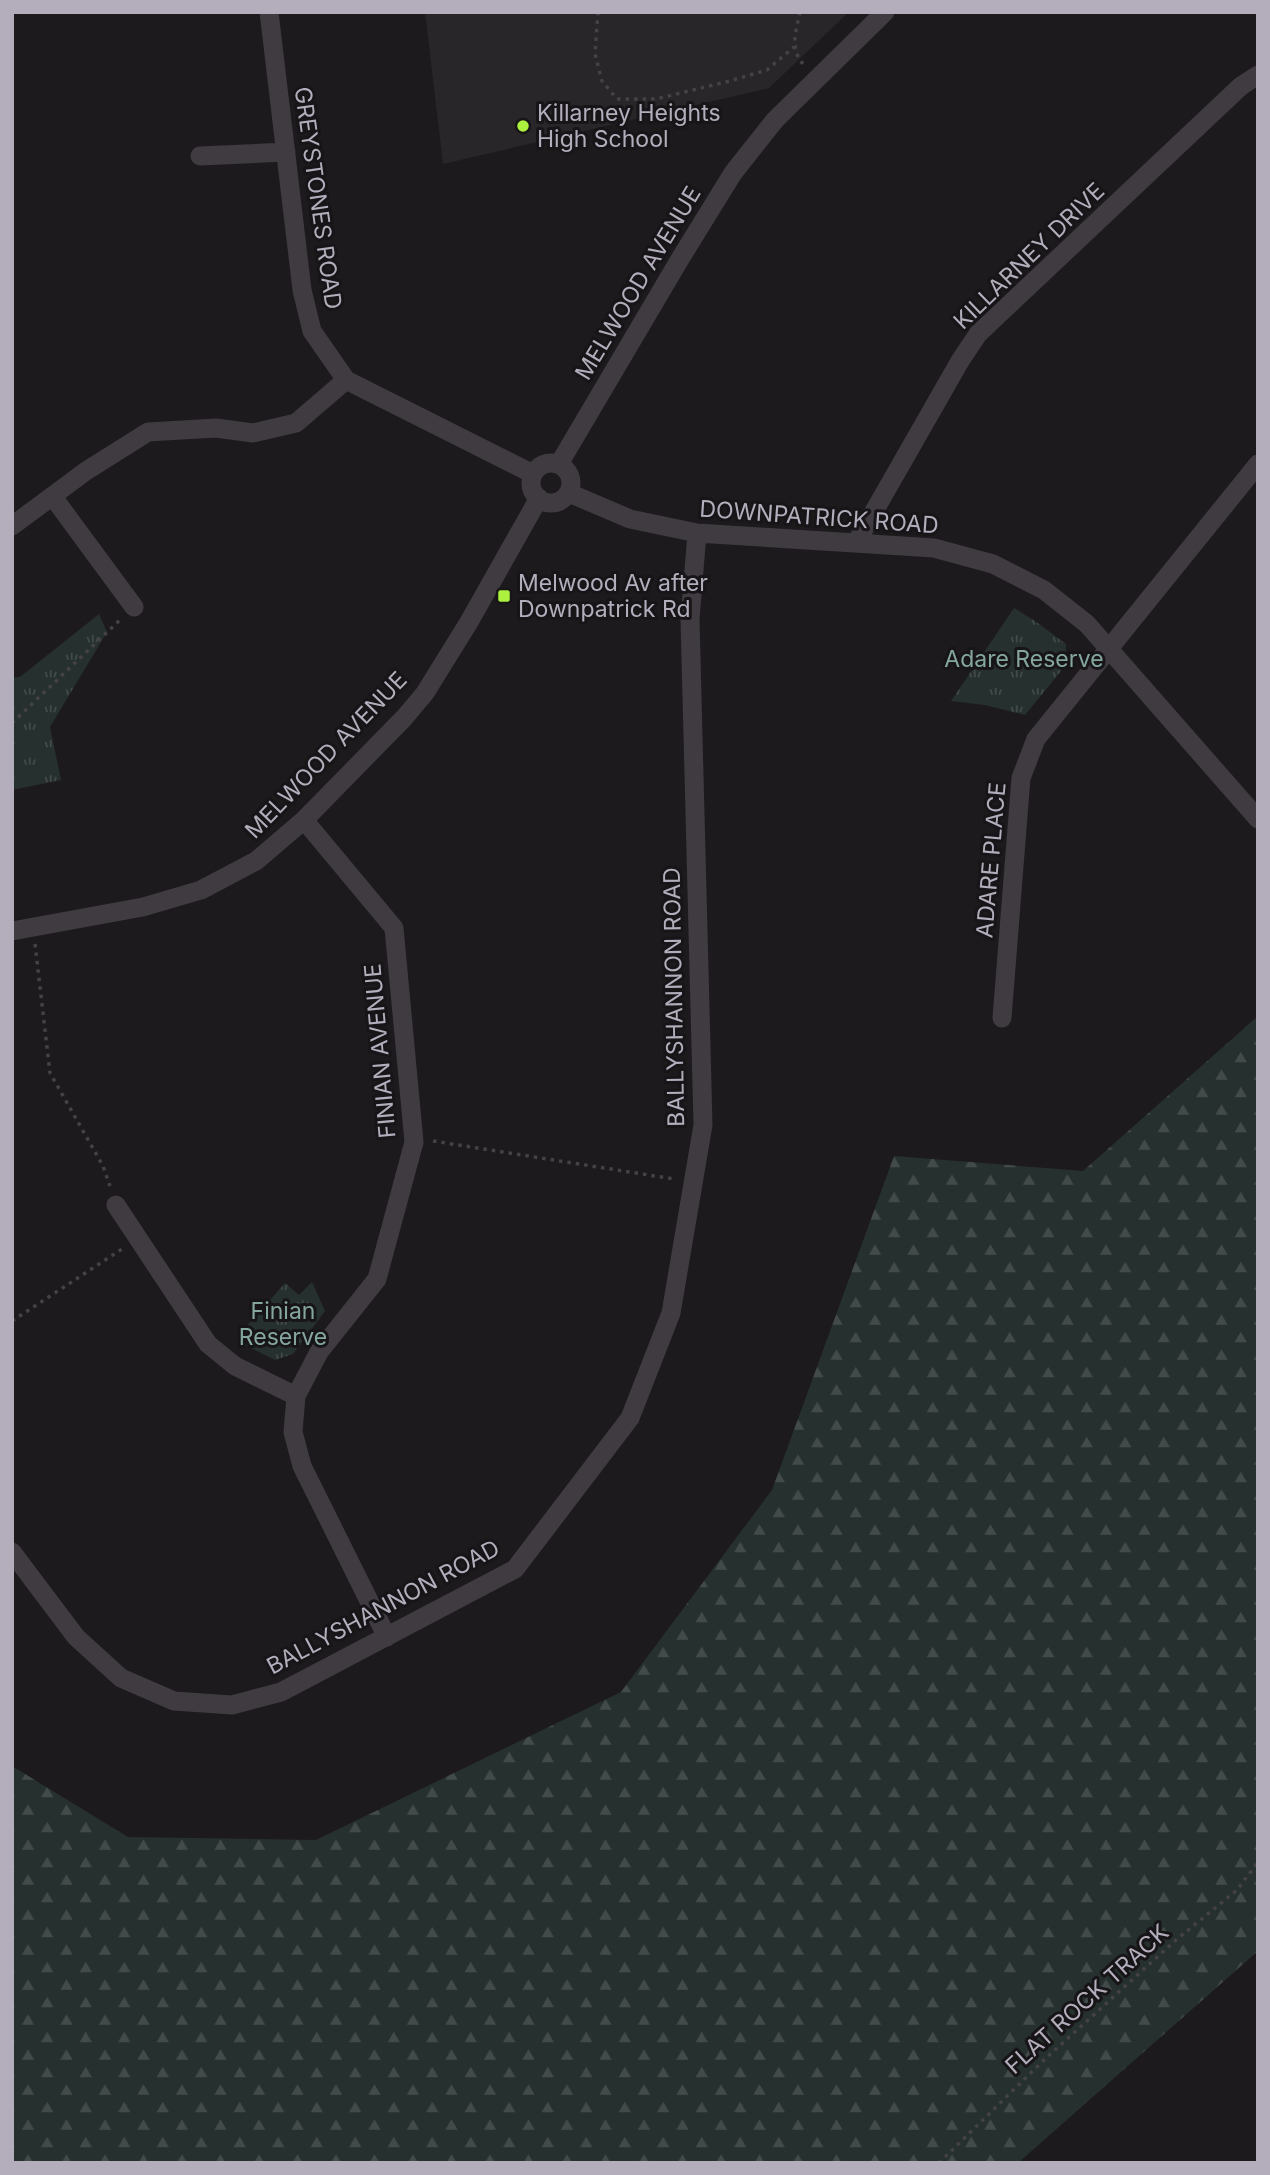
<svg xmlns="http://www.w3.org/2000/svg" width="1270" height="2175" viewBox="0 0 1270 2175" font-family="Inter,sans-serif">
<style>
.built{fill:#282629}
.forest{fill:url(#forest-firs)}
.park{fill:url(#park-tufts)}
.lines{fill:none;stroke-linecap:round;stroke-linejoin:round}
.path{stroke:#444148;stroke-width:3.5;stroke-dasharray:3.5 5;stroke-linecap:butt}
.street{stroke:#3f3b41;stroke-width:19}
.poi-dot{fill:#acf13d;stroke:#171517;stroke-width:2.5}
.labels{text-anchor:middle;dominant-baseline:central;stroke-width:6;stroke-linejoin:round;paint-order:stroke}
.poi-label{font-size:23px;fill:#b3adbc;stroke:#171517;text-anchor:start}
.street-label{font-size:23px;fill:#b3adbc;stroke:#171517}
.park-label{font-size:23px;fill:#84a69f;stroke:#171517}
</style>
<defs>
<pattern id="forest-firs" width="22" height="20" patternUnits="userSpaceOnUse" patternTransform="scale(1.75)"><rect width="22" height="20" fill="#26302e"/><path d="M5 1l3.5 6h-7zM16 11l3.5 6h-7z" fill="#434b4a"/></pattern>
<pattern id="park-tufts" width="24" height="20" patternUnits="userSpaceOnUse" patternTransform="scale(1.75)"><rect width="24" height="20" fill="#26302e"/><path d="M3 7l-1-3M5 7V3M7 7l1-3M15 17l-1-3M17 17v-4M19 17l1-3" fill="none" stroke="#434b4a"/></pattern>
</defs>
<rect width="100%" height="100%" fill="#1c1a1c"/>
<path class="built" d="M425,12H849L769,88L443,164Z"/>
<path class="forest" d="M1258,1016V1951L1018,2163H12V1766L128,1837L316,1840L621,1692L772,1490L894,1156L1083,1171Z"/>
<path class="park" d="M1014,608L1035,621L1066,644V665L1025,715L985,705L951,701Z
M99,614L107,632L50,727L61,780L12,790V678L20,677Z
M312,1282L325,1311L293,1354L275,1360L247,1346L237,1337L285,1283L299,1295Z"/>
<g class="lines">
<path class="path" d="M598,12L595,54L602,81L617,99H656L726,82L767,70L794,47
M800,12C796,31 789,49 804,65
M12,723L122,618
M35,944L50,1073L103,1166L110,1186
M433,1141L674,1179
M12,1321L122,1249
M939,2163L1044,2060L1176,1940L1237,1890L1258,1862"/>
<path class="street" d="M269,12L302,290L312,331L346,380L533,474
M200,156L286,152
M531 483a20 20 0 1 1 40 0a20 20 0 1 1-40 0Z
M559,464L680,259L733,173L775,120L885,12
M569,493L630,519L697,533L934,548L993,564L1044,590L1087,624L1258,819
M53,497L134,607
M12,526L86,471L148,432L216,428L253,433L296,423L346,380
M856,543L960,361L978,334L1241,86L1258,75
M304,820L394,928L414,1142L377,1279L319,1352L296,1396L293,1432L302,1466L387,1637
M12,931L143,907L201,890L256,861L304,820L404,718L425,693L469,622L539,498
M1002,1018L1021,778L1036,739L1258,464
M116,1205L208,1344L235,1366L296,1396
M12,1552L76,1637L121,1678L174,1701L232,1705L281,1692L515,1569L630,1418L671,1313L703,1125L690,619L697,533"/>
</g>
<g class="poi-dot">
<circle cx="523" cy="126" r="7"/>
<rect x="497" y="589" width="14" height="14" rx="3.5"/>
</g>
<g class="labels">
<g class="poi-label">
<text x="537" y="113">Killarney Heights<tspan x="537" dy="26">High School</tspan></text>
<text x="518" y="583">Melwood Av after<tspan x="518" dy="26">Downpatrick Rd</tspan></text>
</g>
<g class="street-label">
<text transform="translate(318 198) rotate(82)">GREYSTONES ROAD</text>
<text transform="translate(1029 256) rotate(-44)">KILLARNEY DRIVE</text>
<text transform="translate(638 283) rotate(-59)">MELWOOD AVENUE</text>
<text transform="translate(819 517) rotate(4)">DOWNPATRICK ROAD</text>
<text transform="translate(326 755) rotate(-46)">MELWOOD AVENUE</text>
<text transform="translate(991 860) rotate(-85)">ADARE PLACE</text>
<text transform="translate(674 997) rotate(-91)">BALLYSHANNON ROAD</text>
<text transform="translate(380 1051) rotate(-95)">FINIAN AVENUE</text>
<text transform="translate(383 1607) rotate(-28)">BALLYSHANNON ROAD</text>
<text transform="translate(1087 1999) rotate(-42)">FLAT ROCK TRACK</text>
</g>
<g class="park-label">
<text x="1024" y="659">Adare Reserve</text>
<text x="283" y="1311">Finian<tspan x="283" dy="26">Reserve</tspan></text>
</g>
</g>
<rect width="1270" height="2175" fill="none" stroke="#b3adbc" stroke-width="28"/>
</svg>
